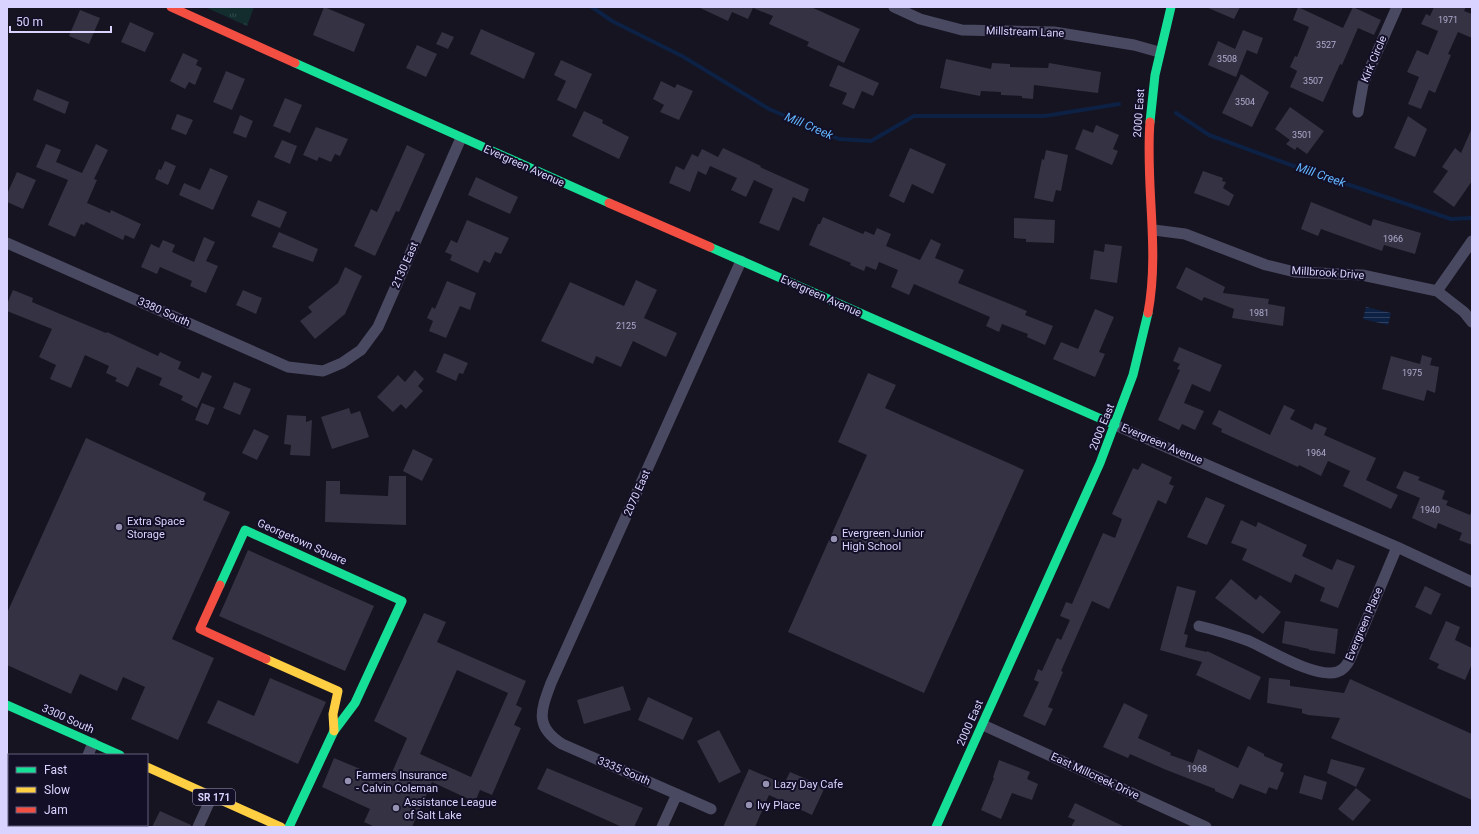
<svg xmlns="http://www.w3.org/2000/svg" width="1479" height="834" viewBox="0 0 1479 834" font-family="Roboto,sans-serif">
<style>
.park{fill:url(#park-tufts)}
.water{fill:url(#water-rules)}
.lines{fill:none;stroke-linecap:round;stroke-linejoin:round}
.stream{stroke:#0d2144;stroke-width:4}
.building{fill:#343243;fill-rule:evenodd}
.street{stroke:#4a4962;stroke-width:11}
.fast{stroke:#16e098;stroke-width:9}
.slow{stroke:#ffcf43;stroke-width:9}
.jam{stroke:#f24e42;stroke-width:9}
.poi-dot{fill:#9591b1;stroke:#130f26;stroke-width:1.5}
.labels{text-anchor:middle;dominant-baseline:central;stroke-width:4;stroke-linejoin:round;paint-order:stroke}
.number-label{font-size:9px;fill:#b0acd0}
.shield{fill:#130f26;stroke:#9e99be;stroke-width:1}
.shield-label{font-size:10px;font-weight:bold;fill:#d9d4ff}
.street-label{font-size:11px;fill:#d9d4ff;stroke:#130f26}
.poi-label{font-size:11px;fill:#d9d4ff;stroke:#130f26;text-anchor:start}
.water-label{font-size:12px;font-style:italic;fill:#62b6ff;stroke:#130f26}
</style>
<defs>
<pattern id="park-tufts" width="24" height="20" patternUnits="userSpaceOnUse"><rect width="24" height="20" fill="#132c2d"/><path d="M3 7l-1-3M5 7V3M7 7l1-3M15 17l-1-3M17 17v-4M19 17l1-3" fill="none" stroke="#354a4c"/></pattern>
<pattern id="water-rules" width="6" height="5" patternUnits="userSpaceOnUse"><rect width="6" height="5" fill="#0d2144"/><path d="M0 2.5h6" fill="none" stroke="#304060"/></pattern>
</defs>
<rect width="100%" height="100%" fill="#161421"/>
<path class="park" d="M205,7H254L247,26Z"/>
<path class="water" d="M1366,307L1391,313L1388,325L1363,319Z"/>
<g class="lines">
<path class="stream" d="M592,7L612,21L682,56L769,109L839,139L871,141L914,116H1045L1119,104
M1176,113L1209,135L1302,169L1451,219L1472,218"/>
</g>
<path class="building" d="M324,7L365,24L354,52L313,35Z
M698,7H811L860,29L844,63L807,46L809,42L769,24L773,16L753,8L748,19L732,12L728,21Z
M1206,7H1240L1234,19Z
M1298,7L1343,28L1353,7L1381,20L1374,35L1358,28L1342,65L1340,64L1323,102L1290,87L1297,71L1290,67L1295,56L1297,57L1309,27L1293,20Z
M1434,7H1466L1464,11L1472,14V38L1458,32L1448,54L1451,55L1435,93L1429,90L1421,109L1408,104L1419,77L1407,72L1417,50L1428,55L1438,31L1421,24L1426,14L1430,16Z
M80,10L100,18L89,44L69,36Z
M130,22L154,33L145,52L121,42Z
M481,29L535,53L524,79L470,54Z
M1243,30L1263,38L1257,54L1247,50L1236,77L1208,65L1218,41L1235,49Z
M442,32L454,37L448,49L436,44Z
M417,45L437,54L426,77L406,68Z
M183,53L198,60L196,65L202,68L195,85L189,82L185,89L170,81Z
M946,59L991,69L992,63L1010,64V67L1048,68L1049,63L1101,72L1098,93L1034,85L1033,99L1022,98V96L1001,95V92L981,91L980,96L940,88Z
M561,60L592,74L576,109L557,100L566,81L554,75Z
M838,65L879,83L873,96L862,91L854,109L842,104L847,93L829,86Z
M226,71L245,79L232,110L213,102Z
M1241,74L1269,92L1252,127L1222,113Z
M661,81L675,88L677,84L693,91L679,120L660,112L664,105L653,99Z
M37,89L69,102L65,114L33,100Z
M285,98L302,105L290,133L273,126Z
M1290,107L1324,131L1307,154L1297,147L1295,150L1286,144L1290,140L1275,129Z
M584,111L603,120L602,123L629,137L619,159L572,136Z
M177,114L193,120L186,135L171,129Z
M240,115L253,121L246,138L233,133Z
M1408,116L1427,129L1415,157L1394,148Z
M1096,125L1119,135L1113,149L1118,151L1112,165L1075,149L1083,129L1093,133Z
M316,127L348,139L340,156L335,154L331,162L319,157L317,161L303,155Z
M1472,128V181L1454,207L1433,192L1448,171L1442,167L1455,148L1461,153Z
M282,140L297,146L290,164L274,157Z
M46,144L61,150L56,162L82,173L96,144L108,150L94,179L97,180L87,203L110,213L111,210L141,224L134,239L125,235L123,240L86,222L84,225L81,224L75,237L48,225L68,180L36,167Z
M407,145L425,154L399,212L396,211L375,256L354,246L371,209L377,212Z
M723,148L761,166L760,167L809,189L804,202L793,197L779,231L759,223L773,189L754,180L746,197L731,190L737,178L710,166L706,175L698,171L690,192L669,183L676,166L684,170L692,154L698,157L702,149L718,157Z
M910,148L946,164L933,194L912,184L904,203L889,196Z
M1046,150L1068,155L1061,191L1056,190L1053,202L1034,198L1042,159L1044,160Z
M165,161L176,166L168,185L155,179L159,169L161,170Z
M210,168L228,176L213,210L179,195L184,183L200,190Z
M1203,171L1223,178L1222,181L1226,182L1223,188L1234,195L1229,206L1194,193Z
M17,172L36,180L23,209L7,202V194Z
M476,177L518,197L510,214L468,195Z
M258,200L287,212L280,228L251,216Z
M1311,202L1371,226L1373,219L1421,233L1415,254L1384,245L1382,251L1321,229L1318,236L1301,229Z
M823,217L863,234L865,231L874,235L877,228L891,234L886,246L920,260L931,239L941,244L935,258L964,270L958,283L1027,311L1025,315L1053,326L1045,345L1027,337L1028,334L1002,324L999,332L986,326L990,317L914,284L909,295L891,287L898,270L879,262L876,270L866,266L864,271L850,265L851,263L809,245L818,224H820Z
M1014,218L1055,220L1054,243L1026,242V239L1014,238Z
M467,220L509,238L501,254L495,252L490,263L484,260L478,273L450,260L452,255L445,252L451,240L457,243Z
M279,232L318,249L313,262L272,247Z
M204,237L215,242L206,261L218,266L206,293L190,286L192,281L160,267L157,274L141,267L151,244L159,248L163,240L175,245L172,252L194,262Z
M1105,244L1122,246L1117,283L1090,279L1094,250L1104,252Z
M345,267L362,276L345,314L315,339L300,321L312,312L308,307L338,283Z
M1186,267L1225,287L1223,293L1269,299L1268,304L1285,307L1283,326L1232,318L1234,309L1204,297L1202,301L1176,288Z
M636,280L657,290L644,318L677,333L666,357L633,341L621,367L596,356L593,364L541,341L570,282L624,306Z
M447,281L476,293L470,310L460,306L446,338L429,331L433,321L427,318L432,307L435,309Z
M13,290L33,298L32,302L65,316L106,333L107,332L158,356L160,352L181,362L178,369L199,379L202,372L212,376L197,408L181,400L183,396L159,385L162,378L137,367L128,387L115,381L117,378L106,373L109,366L85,355L71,388L50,379L56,365L39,357L52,329L7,311V304Z
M243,290L262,298L256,314L236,305Z
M1095,309L1114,317L1099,352L1105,354L1095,377L1053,359L1061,342L1078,349Z
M1179,347L1222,365L1210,392L1192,384L1184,403L1204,411L1195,430L1182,424L1179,430L1158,420L1180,370L1177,369L1180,364L1173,361Z
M444,353L468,363L463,374L459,373L456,381L436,372Z
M1422,355L1432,358L1430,365L1439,367L1435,393L1427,390L1424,401L1382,389L1391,356L1420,364Z
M415,370L424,379L418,386L423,391L406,409L401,404L393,412L377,397L398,375L405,382Z
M868,373L896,385L885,408L1024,470L924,693L788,632L867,455L838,442Z
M234,382L251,389L240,415L223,408Z
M202,403L215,408L208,425L195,420Z
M1284,405L1295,410L1290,419L1312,430L1315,423L1327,428L1324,435L1376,458L1366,480L1398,495L1391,509L1343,486L1350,471L1328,461L1321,476L1299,465L1298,467L1221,432L1222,429L1212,424L1219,410L1270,435Z
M349,408L351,414L360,411L369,437L332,449L321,417Z
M287,415L306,416V422L312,420L310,456L290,455L291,445L284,444Z
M254,429L269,436L257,460L242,453Z
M86,438L206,493L203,500L230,512L172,639L214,658L178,740L131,719L145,687L123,677L117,691L80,674L71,694L7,665V613Z
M413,449L433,459L422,481L403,471Z
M1142,463L1172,477L1169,484L1174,486L1166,504L1158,500L1109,609L1092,601L1061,671L1063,672L1048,707L1053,709L1045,726L1023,716L1039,682L1034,680L1038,669L1042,671L1057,638L1061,640L1070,620L1060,616L1066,602L1072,604L1103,533L1115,538L1122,519L1112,514L1133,468L1138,470Z
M1404,471L1420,477L1418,480L1445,491L1442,499L1448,501L1446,505L1470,515L1472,510V545L1459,540L1462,533L1438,523L1436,529L1412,518L1420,498L1396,488Z
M389,476H406V525L325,522L326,481H340V494L388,496Z
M1206,497L1225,505L1207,545L1187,537Z
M1241,520L1256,527L1258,522L1307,545L1302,556L1332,570L1337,559L1355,566L1338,608L1320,601L1325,588L1295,574L1291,583L1242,560L1247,549L1231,543Z
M248,550L374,606L345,671L219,616Z
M1231,579L1256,600L1260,595L1281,612L1263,634L1215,598Z
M1177,586L1196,591L1184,634L1188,635L1185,647L1207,652V651L1261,677L1250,700L1196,675L1202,662L1160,650Z
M1425,586L1441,594L1431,615L1415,607Z
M424,613L446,622L437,642L526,681L516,705L522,708L514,725L521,728L492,795L480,790L475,802L432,782L412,827H375L364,822L370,809L322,787L334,758L384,779L385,775L390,777L407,738L374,721ZM457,670L508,693L471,777L420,754Z
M1285,621L1338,629L1335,654L1309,650V649L1282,643Z
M1446,621L1460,627L1455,640L1472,648V664L1465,680L1437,668L1439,664L1429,659Z
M270,678L326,702L298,764L207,723L218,700L254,716Z
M1269,678L1290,680V686L1344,693L1350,679L1472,734V800L1331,738L1340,718L1308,715L1302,713V709L1267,703Z
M623,686L631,710L584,724L577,700Z
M648,697L693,718L683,740L638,720Z
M1124,703L1148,715L1138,738L1171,753L1170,755L1193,763L1198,749L1238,768L1248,746L1264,754V756L1283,764L1280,771L1284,773L1277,790L1269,787L1266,794L1240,784L1233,799L1215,791V789L1164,769L1130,754L1128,758L1103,747Z
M719,730L741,772L719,783L697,741Z
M1331,759L1365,768L1356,787L1327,773Z
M999,760L1030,772L1027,779L1038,784L1032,800L1012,793L1001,819L981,810L994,778L993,777Z
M547,768L643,808L634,827H622L537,789Z
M749,769L784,784L790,772L825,787L812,815L769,795L755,827H723Z
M1304,775L1327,782L1322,800L1299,793Z
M1356,788L1371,800L1353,821L1338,809Z
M1075,803L1125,827H1071L1075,820L1068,817Z
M160,811L191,825V827H152Z"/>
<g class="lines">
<path class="street" d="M894,7L920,19L962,30L1054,32L1134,45L1159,52
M1358,112L1363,84L1397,7
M1154,230L1185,234L1266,265L1295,272L1362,275L1437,291L1464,312L1472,322
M7,243L288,367L323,371L342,363L361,350L378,327L461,138
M1437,291L1472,241
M1115,425L1397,547L1472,582
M1199,626C1216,630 1232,635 1249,641C1269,650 1316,679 1337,672C1344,670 1348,664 1351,657L1397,547
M983,725L1206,827
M88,755L93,743
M711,809L562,744C534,726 541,710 551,683L741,261
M56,827L57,825
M198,827L212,796
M662,827L677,794"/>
<path class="fast" d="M295,63L609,203
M1150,122L1155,75L1171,7
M710,247L1115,425
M220,585L245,530L402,601L355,703L334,731L289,827
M7,705L120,755
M936,827L1100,463L1133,375L1148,313"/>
<path class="slow" d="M266,659L338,691L333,714L334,731
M147,767L281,827"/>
<path class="jam" d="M171,7L295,63
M609,203L710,247
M1148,313C1160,249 1145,186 1150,122
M220,585L200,629L266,659"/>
</g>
<g class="poi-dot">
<circle cx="119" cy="527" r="4"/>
<circle cx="834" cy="539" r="4"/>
<circle cx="348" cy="781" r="4"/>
<circle cx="766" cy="784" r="4"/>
<circle cx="749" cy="805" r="4"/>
<circle cx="396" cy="808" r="4"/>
</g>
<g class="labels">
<g class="number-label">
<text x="1448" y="20">1971</text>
<text x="1326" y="45">3527</text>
<text x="1227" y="59">3508</text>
<text x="1313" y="81">3507</text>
<text x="1245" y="102">3504</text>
<text x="1302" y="135">3501</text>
<text x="1393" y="239">1966</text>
<text x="1259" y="313">1981</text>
<text x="626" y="326">2125</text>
<text x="1412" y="373">1975</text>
<text x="1316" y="453">1964</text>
<text x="1430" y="510">1940</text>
<text x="1197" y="769">1968</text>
</g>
<rect class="shield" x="193" y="789" width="42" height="16" rx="3"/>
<g class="shield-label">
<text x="214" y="797">SR 171</text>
</g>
<g class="street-label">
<text transform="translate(1025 32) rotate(2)">Millstream Lane</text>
<text transform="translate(1374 59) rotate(-67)">Kirk Circle</text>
<text transform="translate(1139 113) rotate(-86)">2000 East</text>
<text transform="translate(524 166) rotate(24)">Evergreen Avenue</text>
<text transform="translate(405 265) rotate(-66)">2130 East</text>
<text transform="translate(1328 273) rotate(4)">Millbrook Drive</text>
<text transform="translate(821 296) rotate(24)">Evergreen Avenue</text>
<text transform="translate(164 312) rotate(24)">3380 South</text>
<text transform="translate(1102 427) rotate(-68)">2000 East</text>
<text transform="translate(1162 444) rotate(23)">Evergreen Avenue</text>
<text transform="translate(637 493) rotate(-66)">2070 East</text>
<text transform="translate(302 542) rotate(24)">Georgetown Square</text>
<text transform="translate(1364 624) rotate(-67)">Evergreen Place</text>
<text transform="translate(68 719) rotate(24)">3300 South</text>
<text transform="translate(970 723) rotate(-66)">2000 East</text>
<text transform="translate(624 771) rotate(23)">3335 South</text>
<text transform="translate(1095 776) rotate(25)">East Millcreek Drive</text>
</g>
<g class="poi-label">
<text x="127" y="521">Extra Space<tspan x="127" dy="13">Storage</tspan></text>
<text x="842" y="533">Evergreen Junior<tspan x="842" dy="13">High School</tspan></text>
<text x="356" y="775">Farmers Insurance<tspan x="356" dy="13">- Calvin Coleman</tspan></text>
<text x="774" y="784">Lazy Day Cafe</text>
<text x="404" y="802">Assistance League<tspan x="404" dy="13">of Salt Lake</tspan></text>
<text x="757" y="805">Ivy Place</text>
</g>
<g class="water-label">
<text transform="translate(809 126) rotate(23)">Mill Creek</text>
<text transform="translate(1321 175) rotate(19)">Mill Creek</text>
</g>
</g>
<rect width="1479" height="834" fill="none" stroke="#d9d4ff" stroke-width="16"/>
<rect x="8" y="754" width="140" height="72" fill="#130f26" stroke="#625e7d"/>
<rect x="16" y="767" width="20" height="6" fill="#16e098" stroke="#625e7d"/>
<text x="44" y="774" font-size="12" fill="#d9d4ff">Fast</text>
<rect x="16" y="787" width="20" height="6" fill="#ffcf43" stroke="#625e7d"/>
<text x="44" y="794" font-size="12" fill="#d9d4ff">Slow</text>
<rect x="16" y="807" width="20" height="6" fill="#f24e42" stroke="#625e7d"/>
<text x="44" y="814" font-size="12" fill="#d9d4ff">Jam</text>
<path d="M10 26v6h101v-6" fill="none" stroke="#d9d4ff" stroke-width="2"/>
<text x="16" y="26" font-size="12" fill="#d9d4ff" stroke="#130f26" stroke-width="3" paint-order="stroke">50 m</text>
</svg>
